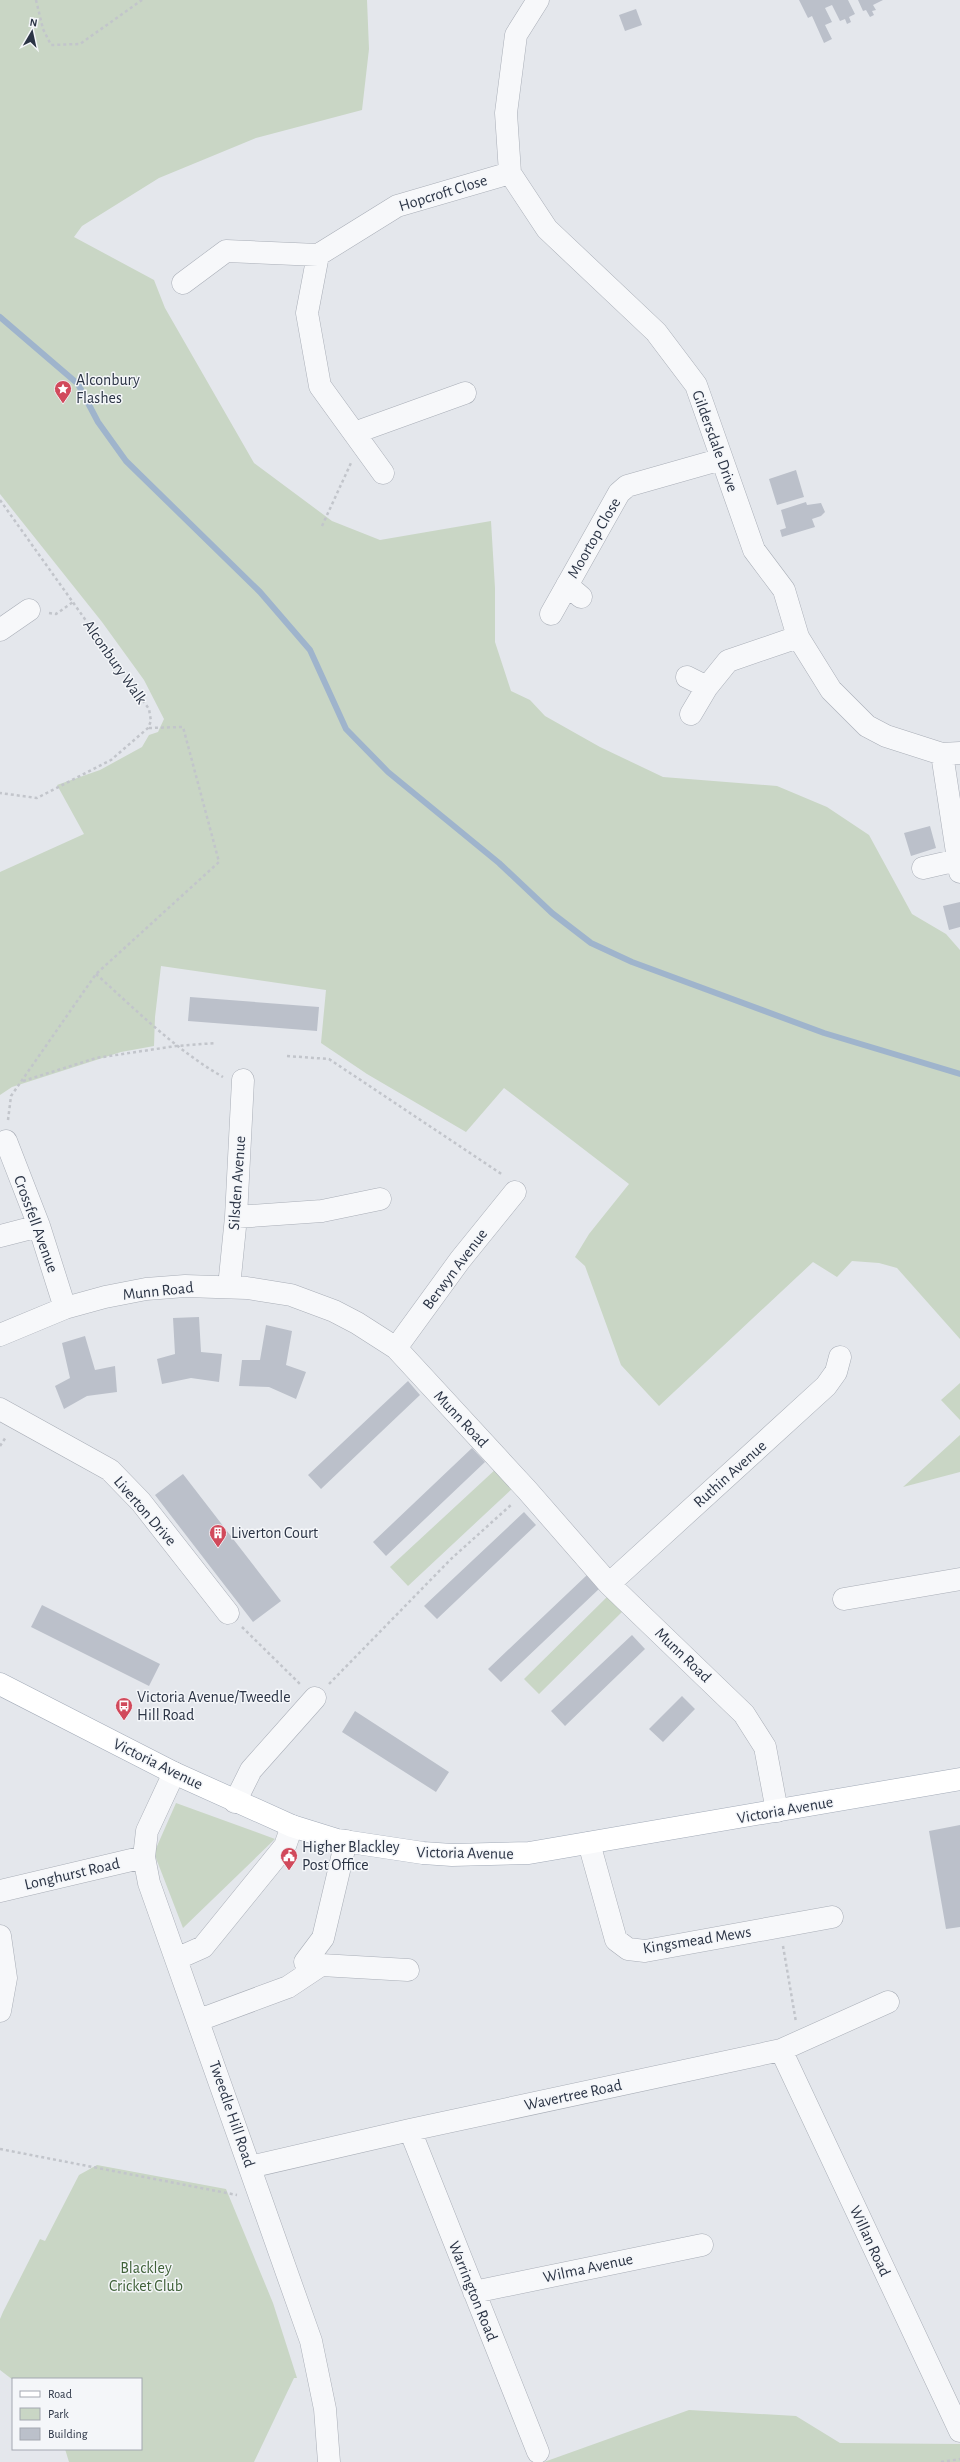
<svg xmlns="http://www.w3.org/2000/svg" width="960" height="2462" viewBox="0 0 960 2462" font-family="'Alegreya Sans',sans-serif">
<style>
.green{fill:#c9d6c5}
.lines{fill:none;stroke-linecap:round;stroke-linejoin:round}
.stream{stroke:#9fb4cc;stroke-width:6}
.building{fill:#bbc0ca}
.minor-casing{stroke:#a9aeb7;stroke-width:23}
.major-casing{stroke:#a3abb8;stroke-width:23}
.path{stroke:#c2c5cb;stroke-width:2.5;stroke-dasharray:3 3;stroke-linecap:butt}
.minor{stroke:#f7f8fa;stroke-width:22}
.major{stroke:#fff;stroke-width:22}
.labels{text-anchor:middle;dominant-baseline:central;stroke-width:3;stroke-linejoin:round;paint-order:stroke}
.street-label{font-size:16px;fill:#2b3445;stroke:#f4f6f9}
.poi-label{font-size:16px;fill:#2b3445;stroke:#f4f6f9;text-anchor:start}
.park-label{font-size:16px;fill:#3f6138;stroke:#f4f6f9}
</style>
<rect width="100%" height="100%" fill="#e4e7ec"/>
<path class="green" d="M0,0H367L369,49L362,110L256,138L159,178L82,226L74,237L154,280L165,308L254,463L332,521L380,540L491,521L495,588V642L511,691L530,700L545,716L600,747L663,777L777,786L827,807L869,835L912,914L946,934L960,950V1339L897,1268L879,1263L852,1261L837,1277L813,1262L659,1406L621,1365L585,1266L575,1257L589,1234L629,1184L504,1088L466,1132L367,1074L321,1043L326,990L161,966L155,1017L154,1046L121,1052L12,1087L0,1095V872L84,834L57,785L100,770L142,747L149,735L158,732L164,719L144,680L102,622L0,494Z
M960,1383V1420L941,1400Z
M960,1435V1472L903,1487Z
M497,1468L514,1487L408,1586L390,1567Z
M611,1593L626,1608L539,1694L524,1679Z
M176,1803L275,1839L183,1928L154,1853Z
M97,2165L226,2189L273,2303L297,2378H294L254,2462H69L65,2449H141V2379L13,2380L0,2370V2319L3,2312L40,2239L45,2241L79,2175Z
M689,2410L796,2416L840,2443L960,2444V2462H544Z"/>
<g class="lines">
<path class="stream" d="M0,317L78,384L98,422L126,461L260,592L310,650L346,729L388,772L499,863L552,913L591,943L632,962L824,1033L960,1074"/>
</g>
<path class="building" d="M799,0H848L855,14L849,17L851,22L847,24L845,19L840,21L832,5L825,8L832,22L825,25L832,39L824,43L812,16L808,18Z
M858,0H883L873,5L876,10L872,11L874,15L870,17L866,10L863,11Z
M636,9L642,25L625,31L619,15Z
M796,470L804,497L777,505L769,479Z
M806,502L807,505L821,503L825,512L821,516L812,519L815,527L782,537L780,530L786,528L781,510Z
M930,826L936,848L911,856L904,833Z
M960,902V927L949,930L943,906Z
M190,997L319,1007L317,1031L188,1021Z
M199,1317L201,1352L222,1354L219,1382L191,1378L162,1384L157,1359L175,1354L173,1318Z
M266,1325L292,1331L286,1365L306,1372L296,1399L269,1387L239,1386L242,1360H260Z
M85,1336L95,1370L115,1366L117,1392L87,1396L64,1409L55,1386L70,1378L62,1343Z
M408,1381L420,1395L321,1489L308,1475Z
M472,1448L485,1462L386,1556L373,1542Z
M183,1474L281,1601L253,1622L155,1495Z
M524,1512L536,1525L437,1619L424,1606Z
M587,1575L600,1588L501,1682L488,1669Z
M42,1605L160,1664L149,1686L31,1627Z
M632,1635L645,1649L565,1726L551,1711Z
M682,1696L695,1709L663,1742L649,1729Z
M355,1711L449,1772L436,1792L342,1732Z
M960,1825V1927L946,1929L929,1831Z"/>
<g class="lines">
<defs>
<path id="minor" d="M538,0L516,35L506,113L510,173L547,229L656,332L696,385L754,550L784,590L798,637L831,690L867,726L886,736L942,754L960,753
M183,283L226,251L318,255
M354,433L465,393
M383,473L320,386L307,313L318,255L397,206L510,173
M567,585L581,597
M551,614L619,493L627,486L722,459
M0,630L29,610
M687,677L707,687
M691,714L707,687L728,661L798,637
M942,754L960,872
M923,868L958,860
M6,1141L39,1226L65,1308
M236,1217L322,1211L380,1199
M0,1236L39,1226
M229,1287L236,1217L243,1080
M0,1335L65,1308L105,1297L146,1289L185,1286L247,1288L291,1295L334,1311L357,1323L396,1348L527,1490L609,1584L744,1714L765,1747L777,1811
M396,1348L460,1260L515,1192
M0,1409L110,1470L141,1502L228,1613
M609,1584L826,1386L836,1372L840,1357
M844,1599L960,1579
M174,1773L147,1831L144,1857L149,1883L311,2341L325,2409L329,2462
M235,1802L251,1770L315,1698
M589,1843L616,1940L628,1949L645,1951L832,1917
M0,1891L144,1857
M0,1936L6,1978L0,2011
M176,1959L203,1947L285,1846L292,1826
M312,1971L305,1962L323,1938L346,1841
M199,2020L288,1987L321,1965L408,1970
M781,2050L960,2431
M410,2130L538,2452
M250,2167L410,2130L781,2050L888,2002
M474,2292L702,2245"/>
<path id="major" d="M0,1684L174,1773L292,1826L337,1840L423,1853L452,1855L529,1853L960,1779"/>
</defs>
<use href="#minor" class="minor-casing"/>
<use href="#major" class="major-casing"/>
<path class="path" d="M36,0L43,29L51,45L80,44L142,0
M0,500L149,709L151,721L148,728L111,760L37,798L0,793
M322,526L351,463
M49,613L56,614L73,602
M96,974C137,1011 176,1050 223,1077
M287,1056L329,1059L503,1175
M23,1081L96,1058L176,1046L216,1043
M8,1120L11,1096L96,974L219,862L183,727L148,728
M0,1446L6,1437
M242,1627L300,1684
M329,1684L451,1559L512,1504
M783,1946L796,2022
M0,2149L237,2195
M941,2462L960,2459"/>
<use href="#minor" class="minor"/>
<use href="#major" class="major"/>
</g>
<defs>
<symbol id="sight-pin" viewBox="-11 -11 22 30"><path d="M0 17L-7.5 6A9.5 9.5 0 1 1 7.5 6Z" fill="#d1495b" stroke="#f4f6f9"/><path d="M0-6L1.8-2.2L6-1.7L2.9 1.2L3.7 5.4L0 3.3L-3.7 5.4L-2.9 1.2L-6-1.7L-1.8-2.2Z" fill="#fff"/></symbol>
<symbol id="building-pin" viewBox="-11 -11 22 30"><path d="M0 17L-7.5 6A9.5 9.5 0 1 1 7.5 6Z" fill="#d1495b" stroke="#f4f6f9"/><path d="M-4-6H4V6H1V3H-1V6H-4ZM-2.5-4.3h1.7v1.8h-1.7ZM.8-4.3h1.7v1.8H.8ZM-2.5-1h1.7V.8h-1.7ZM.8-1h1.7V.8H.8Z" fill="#fff"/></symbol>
<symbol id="bus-pin" viewBox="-11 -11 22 30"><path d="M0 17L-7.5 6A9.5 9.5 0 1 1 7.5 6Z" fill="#d1495b" stroke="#f4f6f9"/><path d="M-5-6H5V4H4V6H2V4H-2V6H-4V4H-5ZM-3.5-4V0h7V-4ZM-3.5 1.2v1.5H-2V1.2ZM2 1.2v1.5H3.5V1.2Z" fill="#fff"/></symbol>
<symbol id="civic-pin" viewBox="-11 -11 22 30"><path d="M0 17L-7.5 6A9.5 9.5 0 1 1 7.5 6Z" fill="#d1495b" stroke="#f4f6f9"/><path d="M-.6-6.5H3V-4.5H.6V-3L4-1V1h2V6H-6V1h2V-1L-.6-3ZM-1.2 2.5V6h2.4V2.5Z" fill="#fff"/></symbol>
</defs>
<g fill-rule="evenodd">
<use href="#sight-pin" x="53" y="379" width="20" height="27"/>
<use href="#building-pin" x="208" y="1523" width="20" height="27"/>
<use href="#bus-pin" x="114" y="1696" width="20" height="27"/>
<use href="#civic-pin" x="279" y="1846" width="20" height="27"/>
</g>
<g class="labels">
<g class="street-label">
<text transform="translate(443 193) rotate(-17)">Hopcroft Close</text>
<text transform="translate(715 441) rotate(70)">Gildersdale Drive</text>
<text transform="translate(594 538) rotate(-60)">Moortop Close</text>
<text transform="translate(115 662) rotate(55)">Alconbury Walk</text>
<text transform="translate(237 1183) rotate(-86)">Silsden Avenue</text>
<text transform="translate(36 1224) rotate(70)">Crossfell Avenue</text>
<text transform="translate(455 1269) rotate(-53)">Berwyn Avenue</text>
<text transform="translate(158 1291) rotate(-6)">Munn Road</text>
<text transform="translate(461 1419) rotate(47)">Munn Road</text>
<text transform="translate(730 1474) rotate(-42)">Ruthin Avenue</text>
<text transform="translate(145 1511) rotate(49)">Liverton Drive</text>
<text transform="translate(683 1655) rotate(44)">Munn Road</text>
<text transform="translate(158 1764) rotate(26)">Victoria Avenue</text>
<text transform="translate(785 1810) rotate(-10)">Victoria Avenue</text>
<text transform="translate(465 1853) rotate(1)">Victoria Avenue</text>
<text transform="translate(72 1874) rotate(-13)">Longhurst Road</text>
<text transform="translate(697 1940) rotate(-9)">Kingsmead Mews</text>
<text transform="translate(573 2095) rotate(-12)">Wavertree Road</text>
<text transform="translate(232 2114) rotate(71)">Tweedle Hill Road</text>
<text transform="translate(870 2241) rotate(65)">Willan Road</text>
<text transform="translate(588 2268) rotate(-12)">Wilma Avenue</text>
<text transform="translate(473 2291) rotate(68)">Warrington Road</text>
</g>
<g class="poi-label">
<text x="76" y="380">Alconbury<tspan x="76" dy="18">Flashes</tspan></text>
<text x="231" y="1533">Liverton Court</text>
<text x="137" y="1697">Victoria Avenue/Tweedle<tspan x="137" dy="18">Hill Road</tspan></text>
<text x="302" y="1847">Higher Blackley<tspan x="302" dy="18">Post Office</tspan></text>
</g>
<g class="park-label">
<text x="146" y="2268">Blackley<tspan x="146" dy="18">Cricket Club</tspan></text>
</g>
</g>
<rect x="12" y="2378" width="130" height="72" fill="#f4f6f9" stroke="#a4a8b1"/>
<rect x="20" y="2391" width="20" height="6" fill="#ffffff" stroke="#a4a8b1"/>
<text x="48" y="2398" font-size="12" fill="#2b3445">Road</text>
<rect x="20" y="2408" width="20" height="12" fill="#c9d6c5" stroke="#a4a8b1"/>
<text x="48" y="2418" font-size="12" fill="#2b3445">Park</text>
<rect x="20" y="2428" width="20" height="12" fill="#bbc0ca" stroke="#a4a8b1"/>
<text x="48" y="2438" font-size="12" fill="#2b3445">Building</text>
<g transform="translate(32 32) rotate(9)" stroke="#f4f6f9" stroke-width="3" paint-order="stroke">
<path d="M0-3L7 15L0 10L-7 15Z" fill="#2b3445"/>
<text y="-6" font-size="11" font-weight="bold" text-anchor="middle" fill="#2b3445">N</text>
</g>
</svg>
